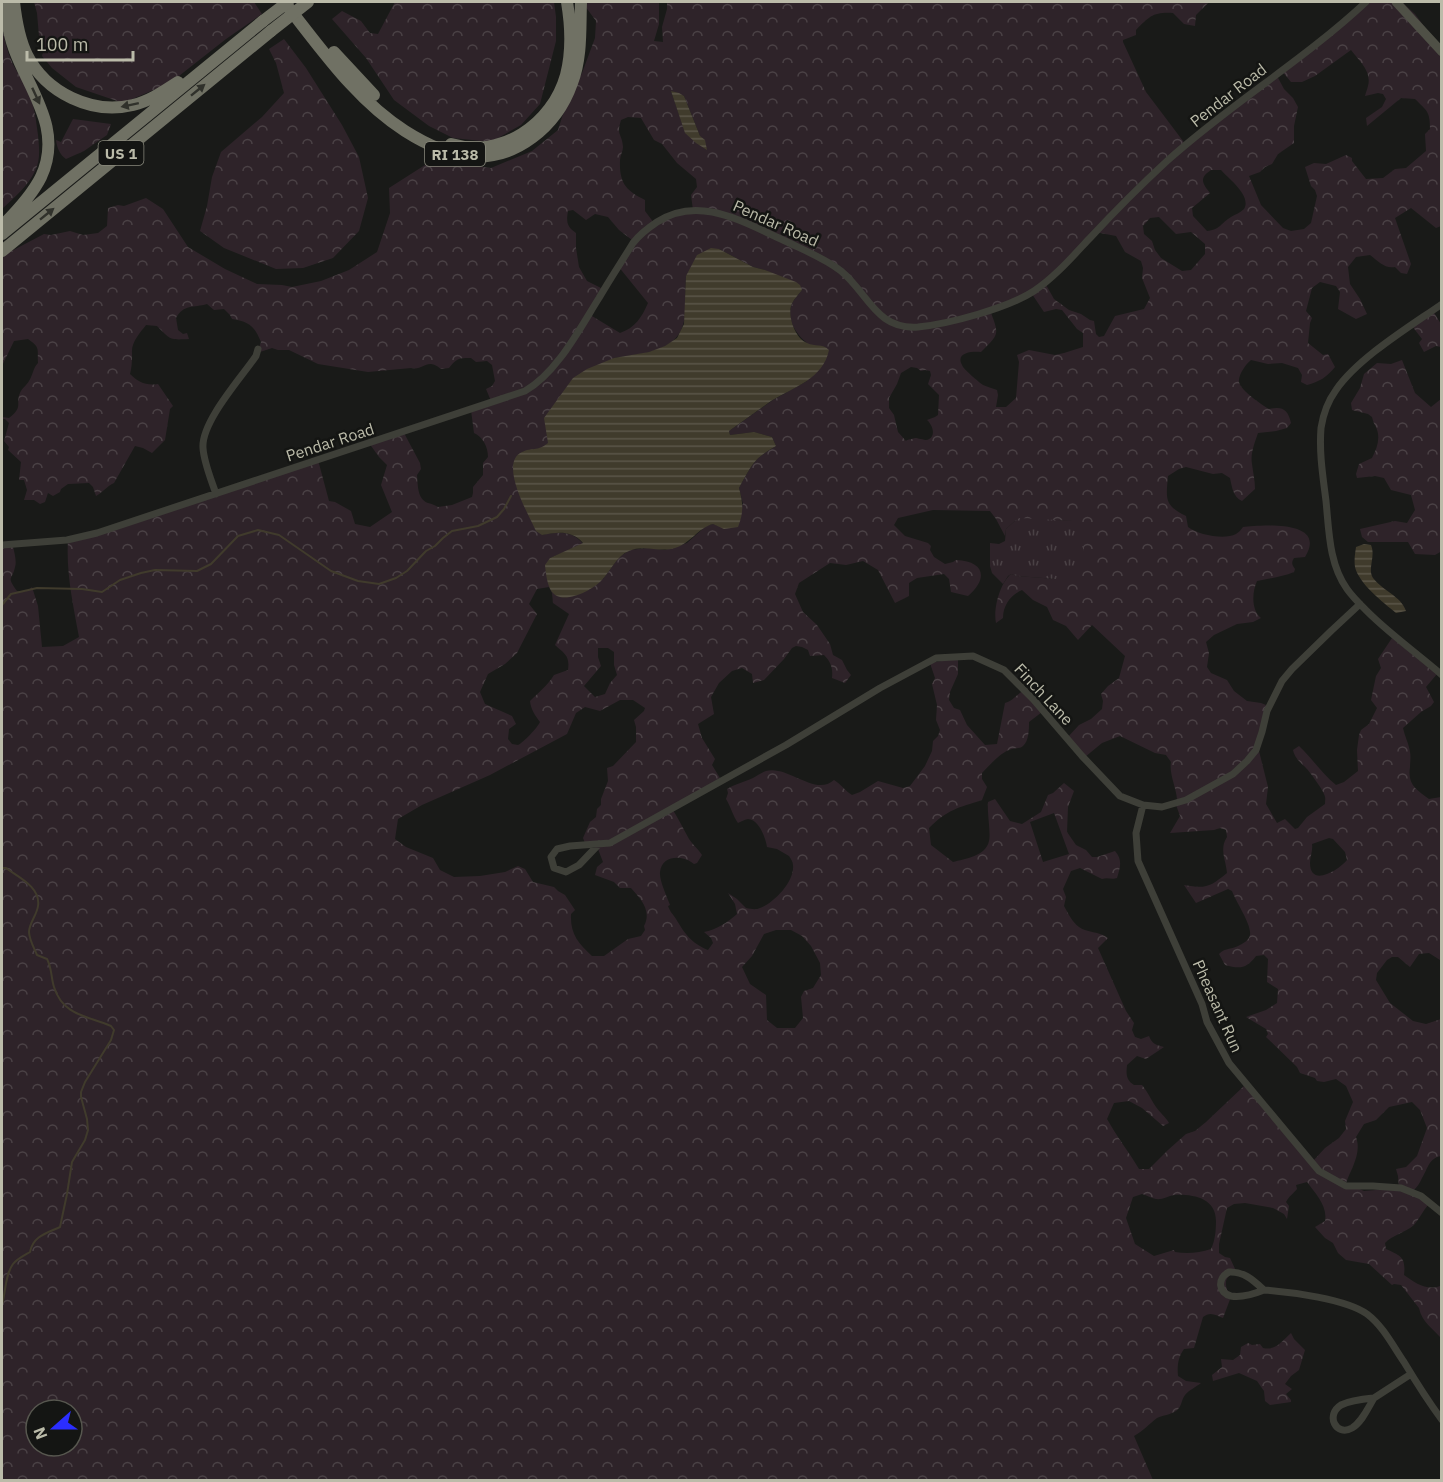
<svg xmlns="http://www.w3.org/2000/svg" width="1443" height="1482" viewBox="0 0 1443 1482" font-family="'IBM Plex Sans',sans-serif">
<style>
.forest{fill:url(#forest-crowns);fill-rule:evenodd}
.park{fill:url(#park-tufts)}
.water{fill:url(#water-rules)}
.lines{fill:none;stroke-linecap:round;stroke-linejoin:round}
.stream{stroke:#403b2c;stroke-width:2}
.street{stroke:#3e3f38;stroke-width:7}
.secondary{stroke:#4f5046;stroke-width:9}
.highway{stroke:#707164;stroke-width:12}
.highway-bridge{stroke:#707164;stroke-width:12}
.oneway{fill:#30312b}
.labels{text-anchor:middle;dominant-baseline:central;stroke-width:5;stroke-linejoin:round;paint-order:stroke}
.shield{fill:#141513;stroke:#89897c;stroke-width:1.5}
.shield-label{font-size:15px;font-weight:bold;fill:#bbbba9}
.street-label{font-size:16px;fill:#bbbba9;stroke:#141513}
</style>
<defs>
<pattern id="forest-crowns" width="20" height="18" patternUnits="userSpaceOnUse" patternTransform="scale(1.5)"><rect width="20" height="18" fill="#2e2329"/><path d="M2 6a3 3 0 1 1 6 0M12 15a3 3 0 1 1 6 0" fill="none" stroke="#4a4145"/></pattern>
<pattern id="park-tufts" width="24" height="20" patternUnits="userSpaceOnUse" patternTransform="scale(1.5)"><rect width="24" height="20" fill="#2e2329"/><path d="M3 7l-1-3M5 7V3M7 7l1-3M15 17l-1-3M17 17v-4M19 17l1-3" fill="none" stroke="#4a4145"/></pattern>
<pattern id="water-rules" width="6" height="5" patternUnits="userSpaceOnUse" patternTransform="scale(1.5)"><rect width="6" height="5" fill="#403b2c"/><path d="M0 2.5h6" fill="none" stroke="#5a5548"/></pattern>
</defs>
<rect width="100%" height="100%" fill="#191a18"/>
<path class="forest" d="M34,2H254L262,14L226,39L170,83L123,103L76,87L52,68L42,56L44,48L39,36L37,13Z
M395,2H554L556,17V41L540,104L521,125L491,142L453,138L429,126L394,100L366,58L332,19L342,11L361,21L370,33L378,34Z
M585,2H659V24L654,41L663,42L662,27L667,9V2H1209L1196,15L1195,26L1184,24L1173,13C1153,12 1150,16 1136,30V35L1123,40V42L1146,92L1186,145L1276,74L1284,89L1293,98L1298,107L1294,126V143L1278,154L1272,164L1265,167L1260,172L1249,176L1261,205L1283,228L1291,231L1304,229L1311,223L1317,196L1315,190L1311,186L1305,167L1314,163L1326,164L1346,155L1352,158V161L1366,179L1383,178L1395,169L1406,168L1426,151L1425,134L1430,129C1430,111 1427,111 1415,99L1401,98L1367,126L1366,118L1382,107L1386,99L1383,94L1378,93L1365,96C1366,92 1367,90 1368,86C1372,71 1359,61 1351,50L1315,76L1302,82H1291L1281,70L1367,2H1402L1415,14L1441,49V226L1436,228L1411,208L1395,218L1411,264L1407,274L1401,273L1395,267C1385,269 1378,261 1370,255L1356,257L1348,267L1350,284L1360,299L1367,314L1356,319L1338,309L1340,292L1336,286L1320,282L1312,288L1306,311L1312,318L1310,323L1308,343L1323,355L1328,354L1335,367C1327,377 1319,382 1307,385L1301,382L1302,375L1298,368L1282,363L1268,364L1251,360C1246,364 1238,375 1239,382C1240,390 1262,405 1269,409C1282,406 1288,409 1291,423L1287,428L1276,431L1258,433C1255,442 1250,454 1252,464C1253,472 1255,481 1255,489L1242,501C1233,497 1232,487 1230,478L1222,473L1213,474L1186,467L1179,469L1168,476C1166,499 1164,505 1186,516L1188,527C1198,535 1225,540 1236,534C1239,532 1241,530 1243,527C1263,525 1328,520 1305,557L1294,558C1291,563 1292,565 1295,569L1294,572C1282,577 1270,578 1257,581C1252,592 1251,610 1261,618L1253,622L1237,624L1214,635L1206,642L1209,653L1207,667L1211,673L1227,680L1234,691L1247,701L1261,703L1271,707L1259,751L1268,787L1266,804L1277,823L1285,819L1295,829L1298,828L1307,817L1325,804C1325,800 1326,798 1324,794C1323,790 1308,769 1304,766C1299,761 1295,758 1293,750L1299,746C1312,758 1322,774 1336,785L1344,782L1358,771L1357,750L1359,735L1361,730L1369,724L1377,708L1371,700L1376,676L1381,668L1378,659L1392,638L1437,674L1426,687L1434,702L1431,706L1421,712L1403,728C1405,737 1409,744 1410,752C1411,758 1410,762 1410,767C1407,785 1417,790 1429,799L1441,797L1442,946L1440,949L1441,956L1440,960L1429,953L1419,954L1410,967L1398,957H1392L1387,960L1377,973L1376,980L1390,1003L1413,1021L1426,1024L1441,1019V1156C1429,1158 1428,1168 1422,1178C1420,1183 1417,1187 1413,1191L1428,1205C1423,1211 1419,1219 1414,1225C1405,1233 1392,1235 1385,1243L1386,1249C1401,1256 1406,1257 1404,1275C1415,1283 1427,1291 1440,1286L1441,1287V1338C1432,1328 1422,1322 1419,1308L1401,1285L1394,1284L1392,1285L1369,1264L1346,1260L1338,1253L1333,1243L1325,1238L1315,1227L1325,1221C1328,1206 1315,1193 1307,1182L1296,1185L1297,1189C1293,1194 1289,1196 1286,1202L1289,1206L1287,1219L1284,1214L1273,1208L1245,1203L1234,1204L1227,1208L1219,1244V1253L1225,1257L1230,1258L1236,1271C1227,1277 1224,1279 1227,1290L1232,1294L1223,1318C1216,1315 1210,1311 1203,1317L1194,1348L1184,1349C1178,1357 1177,1366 1178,1376L1186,1381L1201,1383C1196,1387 1189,1390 1185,1395C1181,1400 1182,1407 1176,1411C1170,1415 1163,1415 1157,1418C1149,1424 1143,1431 1134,1436L1153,1480H2V546H13C14,552 17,561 15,567C12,581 6,576 17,591C24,592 27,592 32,587L38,606L42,647L63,646L79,637C73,604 66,573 68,540L318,460L329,501L335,502L351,511L355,524L370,527L392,512L381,485L387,465L379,457L369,443L404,433L420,463L421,469L417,475C418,485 417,499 428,503C432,504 435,505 438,507L452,505L472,497L473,493V487L483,475V463L488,457C488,447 483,437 474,433L471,410L491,401L486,389L492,386L495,381L492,365L487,361L476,362L471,358C459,358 457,358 449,368L441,369C426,357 424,371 411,368L368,372L318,364L289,350H278L272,348L257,353L261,342C254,325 249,322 232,319L230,315L224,309L214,310L207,304C193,308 184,304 176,318L178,330L183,334L187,333L189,339C169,340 171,340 157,326L146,325C140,333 131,342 132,353C132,361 132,366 130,374C138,382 146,386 158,384L173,406L170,409L165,440L152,453L143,448L135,446L114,483C107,486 103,492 96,496L93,487L89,483L68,484L61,489L60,492L53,496L48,493L45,502L40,504L34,500H24L27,490L24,480H19L21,462L8,450L9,447L4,441L9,423L5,419H2V417L9,418C24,407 15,404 20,393C22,388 27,385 29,381C33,375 33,368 38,363C37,349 41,348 28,339L14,341L2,366V256L44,234L51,235L70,231L83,235L98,233L107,226L108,208L118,205L124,206L146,198L163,209L188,247L225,269L257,284L282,285L292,287L321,281L349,270L377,252L390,213L389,188L425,165L440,161L491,168L532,151L558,130L568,98L582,73L595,38L596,21L585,6ZM671,91L684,96L700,136L685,132ZM628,117L641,118L654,140L662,144L677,163L696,179L697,187L691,195L693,210L654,223L645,211V200C626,191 619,183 620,160C620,156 623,151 623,147C622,133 616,136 621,120ZM1211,170H1221C1229,179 1252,196 1244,209C1240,213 1236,214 1231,217C1221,223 1220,230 1207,231L1193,216L1192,208L1210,193C1202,183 1199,178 1211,170ZM573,210L586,220L595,214L608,217L619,230L632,240L618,266L648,303C642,317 635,328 620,333L587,313L603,289L587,281L579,267L576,248V233C567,227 566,222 568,211ZM1159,217L1176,234L1191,232L1205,244V254L1191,270L1182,271L1161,258L1155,250L1152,241L1144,234L1143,226L1150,218ZM1095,232L1116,236L1125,252L1141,261L1143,268L1142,278L1150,298L1144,309L1115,316L1104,336L1099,337L1096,334L1094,321L1090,320L1081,314L1069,310L1054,299L1045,283ZM719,249L753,267L765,270L802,290C798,295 792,301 791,307C787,321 797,335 807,343V381L773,400L729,431L730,435L754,432L772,437L776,446C753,459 752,465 739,488L743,504L718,526L713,524L706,526L687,543L665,550L647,548L630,550L619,557L603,579L550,558L583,544C572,530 557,532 542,535L522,452L542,448L549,443L614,358C638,354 675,353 683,325C687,313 685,290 686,276ZM1032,294L1044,312L1056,309L1062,310L1077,329L1083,333V347L1064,353L1055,355L1029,350L1017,355L1019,362L1016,398L1006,407H996L998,395L997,390C992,388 987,387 983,385C979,382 963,369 962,365C955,352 973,351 981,352C1000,333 999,335 990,310ZM911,367L917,368L921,371L925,370L930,371L931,375L928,384L939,395L938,415L935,417L927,420C933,425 937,438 926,440C925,440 916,438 916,438C915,438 906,440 906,441L898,432L894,415L889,408V398L897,384L901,373ZM933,510L990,511L996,519L1005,536L1006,529L1017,519L1073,521L1056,579L1017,576L1011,574C1000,583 993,609 996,623L1003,618C1003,605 1011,595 1022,590L1033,600L1047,607L1053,620L1066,626L1078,640L1092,625L1125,656L1119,678L1108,686L1101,694L1103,701L1102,709L1091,719L1079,725L1067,738L1085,757L1102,743L1120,736L1155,753L1166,755L1171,762C1169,774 1176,787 1177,799L1175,802L1180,816L1170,833L1214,830L1220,828L1226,830L1227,837C1219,849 1226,860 1227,873C1210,887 1206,889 1184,885L1196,903L1228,889L1232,891C1236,902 1252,925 1250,935C1249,940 1244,943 1240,945C1232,950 1226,947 1219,954L1225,965C1240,969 1246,969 1256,956L1264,955L1268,959L1267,982L1278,989L1277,1003L1266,1010L1246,1017L1266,1029L1268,1034L1266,1037L1297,1067L1300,1073L1315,1078L1317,1081L1324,1082L1336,1079L1346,1086L1353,1102L1345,1121L1346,1129L1339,1138L1325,1148L1314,1160L1244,1086L1206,1122L1195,1131L1186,1134L1168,1150L1149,1169H1139C1129,1152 1117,1137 1107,1119L1114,1103L1129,1101L1142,1108L1163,1126L1169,1123C1165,1116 1160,1113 1156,1107C1151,1100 1148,1092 1142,1085H1134C1126,1080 1126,1074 1127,1065L1137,1056L1146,1059L1164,1047C1156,1045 1152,1044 1149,1036L1141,1039L1135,1037L1132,1030L1134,1023L1126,1011L1098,948L1108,938C1099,931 1087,933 1079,927C1072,922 1068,913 1064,906L1066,897L1063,889L1071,871L1080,868L1102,879C1108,877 1112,880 1117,878C1120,868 1123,860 1115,851L1097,857H1092L1086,850L1076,845L1067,832L1068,807L1074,791L1064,783L1053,793L1048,795L1041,812L1022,824L1010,821L995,799L988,802C987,813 991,833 989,841C986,856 965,859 953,862L931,845L929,828C948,809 958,808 982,800L987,787L982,779V773C990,765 999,754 1009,750C1013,748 1020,749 1023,746C1029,741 1029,729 1029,722L1042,712L1023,691C1016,695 1013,701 1005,703L997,744L985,745L967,725L960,710L954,708L949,700L950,692L958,674V658L930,663L935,678L932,684L937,705L936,720L940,730L938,736L933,741L932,751L925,766L910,786L903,788L878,781L860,792L852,795C845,791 841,784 834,780C815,797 788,765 766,771C762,772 757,776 753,778C744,782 735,784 727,789L728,793L726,799C731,807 733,816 738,823C740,822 746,819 748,819C759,819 766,839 767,847L777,849L789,856C791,859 793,862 793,865C795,881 774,903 760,908C756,910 751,909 746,908L737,899L728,893L735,904L737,914C728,922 716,930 704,932L711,938L713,943L708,950C691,943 685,934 676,919C673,914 670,912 668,906L670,905C667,897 659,880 660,872C662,854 684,855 694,864L697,863L702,855C698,849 693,845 689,839C683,828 678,818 671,807L720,778L712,765L715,759L702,738L698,724L714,714L711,697L719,683L732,671L742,668L752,674L753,683L764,680L784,659L792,648L796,646L802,647L808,650L810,656L824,655C831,662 833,668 832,678L845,683L851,675L847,670L842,660L833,655L830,644L817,625L803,612L795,594L799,583L830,563L846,565L863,561L878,570L895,603L909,596V583L917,578L944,574L949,579L951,592L968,596C989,578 984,561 956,560L953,562L945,564L934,557L930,550L931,546L928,543L905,536L894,525L898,518ZM549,587L552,593L553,603L569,614L555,645C565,654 570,656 568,670L554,675C547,686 539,692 530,701C531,710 535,715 540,722C538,727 523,743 518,745C516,745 514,744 512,744L508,739L509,729L516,724L512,716L485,704L480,692L488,674L505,664L517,653L537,614L529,604L537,589ZM598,648H608L614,652V665L617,675L610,683L605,694L595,697L584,686L601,666L598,657ZM620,700H633L645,708L644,711L634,720L636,727V742L613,766L607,768L608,781L601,799V805L597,809L596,817L590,822L583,838L585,843L598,849L603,862L597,867L595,875L614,882L620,888H631C641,899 652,911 644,926L645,930L641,936L628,939L604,956H592C578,943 570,934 571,914L575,910L565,895L558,891L554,887L533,882L525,869L518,866L505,872L480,876L454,877L440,870L433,858L406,847L395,839L398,819L422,805L490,775L567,734L576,713L585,707L600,711ZM1054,813L1069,854L1043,862L1030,822ZM1329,838L1333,839L1345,852L1347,860C1339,870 1310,888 1310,863C1310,856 1313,851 1312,844ZM776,930H791L802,936L811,946L820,963L821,975L813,988L804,991L801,997L803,1018L795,1028H777L767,1020L766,995L750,984L742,967L752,956L764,934ZM1412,1102L1420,1110L1427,1128L1417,1156L1406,1167L1396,1169L1398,1176L1399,1188L1364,1191L1346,1183C1351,1169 1362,1153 1356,1137L1364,1124L1376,1120L1389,1107ZM1142,1194C1146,1195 1151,1198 1156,1199C1162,1200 1168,1196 1174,1195C1193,1194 1216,1198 1216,1221C1216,1231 1215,1241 1211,1249C1199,1253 1187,1254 1175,1252L1174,1250L1154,1256L1135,1244L1126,1218L1133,1197ZM36,1410H72V1446H36Z
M2,26C4,38 7,51 12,62C16,72 25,82 29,94C35,108 36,121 38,135C39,147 41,159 35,171C28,186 14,198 2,209Z
M284,39L306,68L342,125L359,157L368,198L359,231L333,258L303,268L276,269L224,248L200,231L207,206L212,177L221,152L262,117L284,93L276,63L269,49Z
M73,119L111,124L107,135L84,151L66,159C60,155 57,148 56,140L61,142Z
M1433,311L1441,324V347L1436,346L1424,352L1419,343L1422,339L1412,326Z
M1402,360L1415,393L1431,407L1441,399L1442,551L1435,555L1415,554L1408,542H1368L1362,537L1360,529L1395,521L1407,523L1415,510L1411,495L1391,490L1384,478L1375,476L1357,478L1356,474L1359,464L1372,458C1377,448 1381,438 1376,427C1374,424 1373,421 1372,417L1368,414L1352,410L1351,403L1360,388L1364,374L1377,363L1391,364Z
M1291,1333L1294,1339L1305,1350L1299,1370L1291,1376L1285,1384L1292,1389L1286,1394L1291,1400V1402L1270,1405L1265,1401L1264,1391L1257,1381L1239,1373L1213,1381L1212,1375L1222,1367L1221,1359L1233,1360L1240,1355L1241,1347L1248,1343L1252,1345L1260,1344L1263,1348C1276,1351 1282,1341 1291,1333Z"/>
<path class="park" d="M1020,518L1073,521L1083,531L1084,541L1082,569L1072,578L1056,579L1017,576L1011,574L1008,576L1003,584L992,573L990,566V543L999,544L1005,541L1006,529L1017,519Z"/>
<path class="water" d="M671,91L679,93L684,96L700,136L705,140L707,150L696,143L685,133Z
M711,248L719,249L753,267L765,270L796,282L800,285L802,290C798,295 793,300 791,306C788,317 795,338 807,343C815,347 822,343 829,350C823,379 794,387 771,401C757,411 743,421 729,431L730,435L754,432L772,437L776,446C753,459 752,465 739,488C743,503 744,512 738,527L724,529L713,524C698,528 691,543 675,548C660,553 644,544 629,551C616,556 611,571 601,581C592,590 563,606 552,592C547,585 546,574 545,565L550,558L583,543C572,530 557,532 542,535L536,531C529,515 498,463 522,452C532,447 537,452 548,443L544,418L573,378L587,369L614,358L649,352L665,346L677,338L684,324L686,276L697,255Z
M1364,544L1371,545C1376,557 1367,569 1373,578C1383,591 1401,596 1406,611L1396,613C1383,602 1359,584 1355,567C1354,560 1355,554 1356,547Z"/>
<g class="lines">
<path class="stream" d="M2,605L11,594L37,588L82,589L102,592L120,580L141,573L155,570L197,571L211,564L238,536L258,530L279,535L331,571L358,581L379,584L396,578L407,571L426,551L435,546L443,538L452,531L478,526L497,517L504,509L511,496
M2,868H6C18,877 41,887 38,906C37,915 29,923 29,932C29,939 34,948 37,955L47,959C52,968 51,978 54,987C63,1016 88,1016 111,1026L114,1030L111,1040L85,1082L81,1092V1097L87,1119L88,1130L85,1140L72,1162L67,1194L60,1227C47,1233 33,1236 30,1252C25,1255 17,1259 13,1264C5,1275 6,1291 2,1304"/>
<path class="street" d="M1442,304C1409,327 1358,358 1336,390C1328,401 1323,415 1321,428C1319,453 1323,477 1326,501C1329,531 1329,564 1347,589C1354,599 1363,607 1372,616C1394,637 1419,655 1442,675
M216,494C211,479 204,463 203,448C201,422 241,378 256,356L258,349
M2,545L67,540L97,533L525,391C557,373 580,328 599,298C610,279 622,261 633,243C640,234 648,228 657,222C698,195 741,221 781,239C801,249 823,257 841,271C868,293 876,330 918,327C949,324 1008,308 1034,291C1055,277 1073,256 1090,238C1115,211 1141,185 1167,161C1230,104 1304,60 1366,2
M1143,805L1136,833L1138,861L1202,1004L1207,1022L1229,1063L1319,1171L1346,1186H1373L1401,1188L1421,1196L1442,1213
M599,844L579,865L566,872L554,868L551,857L557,849L570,846L610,843L786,745L880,688L936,658L973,656L1004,670L1033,699L1082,756L1120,796L1143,805L1162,807L1186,800L1233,774L1247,761L1256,750L1262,732L1267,711L1282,681L1292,669L1331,631L1360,604
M1229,1272C1244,1271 1254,1281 1264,1290C1254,1294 1242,1298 1231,1296C1218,1293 1217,1278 1229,1272Z
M1264,1290C1291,1292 1346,1299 1367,1314C1383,1326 1393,1346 1404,1362C1416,1382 1428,1401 1442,1420
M1374,1398C1368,1408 1362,1422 1352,1428C1336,1437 1325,1415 1341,1405C1351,1400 1363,1399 1374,1398Z
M1374,1398L1411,1374"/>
<path class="secondary" d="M1396,2L1442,52"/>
<path class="highway" d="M14,2C16,20 19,39 27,55C46,93 92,115 133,105C150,101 164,91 178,82
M284,2C320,47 355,99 405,131C424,143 446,154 468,156C516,161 557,126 572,83C582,57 580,29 581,2
M334,52L374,95
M451,144C501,159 552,125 566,75C572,52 571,26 567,2
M4,224C18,210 32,195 41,177C63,130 31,93 15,51C9,35 6,18 5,2
M2,234L263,21
M2,251L271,31"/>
<path class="highway-bridge" d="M263,21L288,2
M271,31L308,2"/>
</g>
<defs><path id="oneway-solid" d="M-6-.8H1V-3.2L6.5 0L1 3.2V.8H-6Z" transform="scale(1.5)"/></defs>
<g class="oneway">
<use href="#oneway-solid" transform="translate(198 90) rotate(-39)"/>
<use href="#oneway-solid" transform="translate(36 96) rotate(65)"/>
<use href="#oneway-solid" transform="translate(130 105) rotate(168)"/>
<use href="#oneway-solid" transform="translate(47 214) rotate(-39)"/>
</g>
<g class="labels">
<g class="shield">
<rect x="98.5" y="141" width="45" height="24" rx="4.5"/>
<rect x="425" y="142" width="60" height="24" rx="4.5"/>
</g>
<g class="shield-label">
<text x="121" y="153">US 1</text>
<text x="455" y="154">RI 138</text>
</g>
<g class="street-label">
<text transform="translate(1228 95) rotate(-38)">Pendar Road</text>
<text transform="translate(776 223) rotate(24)">Pendar Road</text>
<text transform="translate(330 442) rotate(-18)">Pendar Road</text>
<text transform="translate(1044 694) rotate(47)">Finch Lane</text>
<text transform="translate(1218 1006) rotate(66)">Pheasant Run</text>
</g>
</g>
<rect width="1443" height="1482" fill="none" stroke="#bbbba9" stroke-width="6"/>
<g transform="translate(54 1428) rotate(249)"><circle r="28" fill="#141513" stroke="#57574f" stroke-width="1.5"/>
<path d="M0-4.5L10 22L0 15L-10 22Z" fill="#2b2eff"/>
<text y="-9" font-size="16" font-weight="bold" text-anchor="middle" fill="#bbbba9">N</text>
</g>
<path d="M27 51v9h106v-9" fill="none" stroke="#bbbba9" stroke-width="3"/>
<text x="36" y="51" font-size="18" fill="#bbbba9" stroke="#141513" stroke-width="4.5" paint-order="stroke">100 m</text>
</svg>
